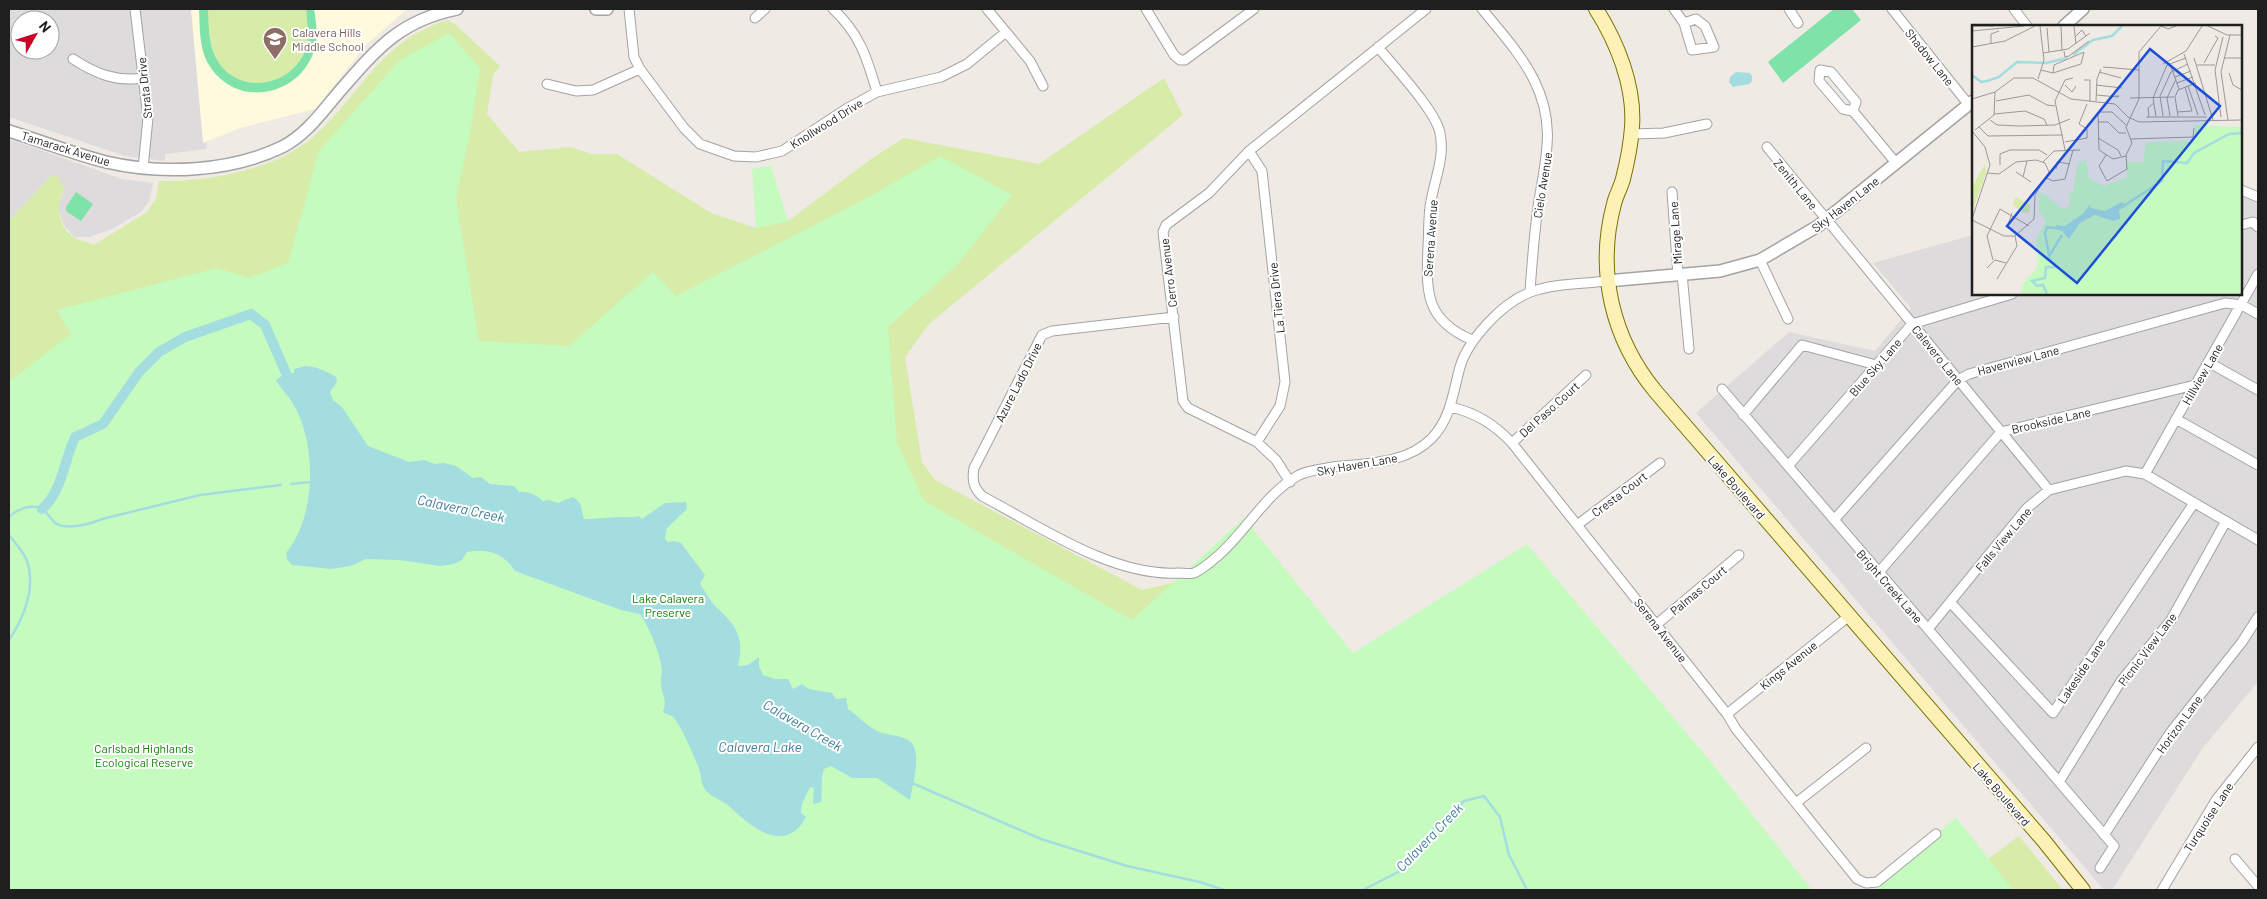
<svg xmlns="http://www.w3.org/2000/svg" width="2267" height="899" viewBox="0 0 2267 899" font-family="Barlow,sans-serif">
<style>
.residential{fill:#dddbdc;fill-rule:evenodd}
.education{fill:#fff9de}
.grass{fill:#d6eca8}
.park{fill:#c6fbc0}
.pitch{fill:#7fe2a9}
.water{fill:#a3dddf}
.lines{fill:none;stroke-linecap:round;stroke-linejoin:round}
.stream{stroke:#a3dddf;stroke-width:2.5}
.canal{stroke:#a3dddf;stroke-width:10}
.minor-casing{stroke:#a3a3a3;stroke-width:11}
.tertiary-casing{stroke:#a3a3a3;stroke-width:14}
.secondary-casing{stroke:#7a7101;stroke-width:16}
.minor{stroke:#fff;stroke-width:9}
.tertiary{stroke:#fff;stroke-width:11}
.secondary{stroke:#fcf2b6;stroke-width:14}
.labels{text-anchor:middle;dominant-baseline:central;stroke-width:4;stroke-linejoin:round;paint-order:stroke}
.education-label{font-size:12px;fill:#785e54;stroke:#fff;text-anchor:start}
.street-label{font-size:12px;fill:#1f1f1f;stroke:#fff}
.park-label{font-size:12px;fill:#148207;stroke:#fff}
.water-label{font-size:14px;font-style:italic;fill:#3f7e9a;stroke:#fff}
.inset-river{fill:none;stroke:#a3dddf;stroke-width:2.5}
.inset-road{fill:none;stroke:#9c9995;stroke-width:1}
.view{fill:#1d4ed8;fill-opacity:0.15;stroke:#1d4ed8;stroke-width:2.5}
.inset-edge{fill:none;stroke:#1f1f1f;stroke-width:2.5}
</style>
<rect width="100%" height="100%" fill="#f0eae4"/>
<path class="residential" d="M9,9H191L207,149L165,154V161L125,156L9,117ZM20,20H50V50H20Z
M9,139L122,179L153,183L149,201L141,212L112,229L89,237H74L64,225L57,207L65,189L51,176L9,221Z
M2241,187L2258,194V682L2202,749L2112,890H2104L1696,413L1789,332L1875,351L1911,308L1873,263L1973,235V294H2241Z"/>
<path class="education" d="M191,9H407L367,44L315,109L240,128L203,143Z"/>
<path class="grass" d="M208,9H306C307,23 310,38 305,51C290,88 236,96 216,58C208,43 209,25 208,9Z
M447,20L456,25L500,66L493,75L487,114L519,152L571,147L591,154H617L711,213L756,228L788,221L871,159L904,138L1039,164L1164,78L1183,115L929,324L905,357L922,462L935,480L1142,590L1225,571L1281,628L1795,890H9V221L51,176H57L65,189C54,204 58,228 75,238C81,241 88,242 94,245L147,212L156,199L159,181C206,182 274,170 311,139C361,96 378,42 447,20Z
M2019,836L2063,890H1946Z"/>
<path class="park" d="M449,33L480,68L471,128L456,198L479,341L569,346L653,272L676,296L869,197L940,156L1012,195L957,265L888,327L897,443L924,501L1132,620L1244,518L1353,653L1527,544L1711,762L1812,890H9V382L71,334L57,310L217,268L249,278L288,263L319,151L399,61Z
M771,166L788,221L756,228L752,169Z
M1956,817L2013,890H1875Z"/>
<path class="pitch" d="M199,9H208C209,25 208,43 216,58C236,96 290,88 305,51C310,38 307,23 306,9H314C316,22 319,37 314,51C299,97 236,109 209,65C199,49 200,27 199,9Z
M1834,9H1852L1861,20L1783,83L1768,62Z
M76,192L93,204L81,221L66,211V207Z"/>
<path class="water" d="M1736,72L1750,73L1752,76V81L1749,84L1733,87L1729,82L1730,77Z
M306,366C318,367 326,371 336,377L337,382L330,392L333,400L342,407L368,446L409,462L424,460L435,464L444,463L456,466L473,478L481,477L490,484L514,486L519,492C528,491 537,495 543,501L549,500L558,503L573,497C583,503 581,509 584,519C597,519 610,517 622,517C629,517 633,518 639,516L642,519L665,503L686,502L687,509L667,528L665,539L668,542L674,541L681,543L705,575L700,584C705,591 710,601 716,607C736,625 745,637 738,666L748,665L759,657V666L763,675L775,679H788L793,689L802,684L809,689L832,693L836,699L846,698L848,709C858,716 868,727 879,732C888,735 898,735 906,739C925,747 912,785 910,800L877,778H852L831,766L824,769C820,780 823,791 821,802L813,804L814,788L810,787L802,804L801,813L806,817C785,856 751,827 729,806C721,799 709,797 704,788C701,782 701,775 699,769C696,760 680,723 673,717C671,715 666,714 663,712C668,698 661,695 661,683C660,679 662,675 662,671C661,655 649,627 640,614L621,610L515,571C504,553 487,548 467,552L462,560L454,564L440,566L399,560L366,559L350,566L331,569L292,565L287,559L286,553C317,516 317,441 292,402C287,394 280,388 276,380L286,373H294V369Z"/>
<g class="lines">
<path class="stream" d="M291,484L311,482
M9,517C16,510 31,503 42,509C50,514 52,525 63,526C77,528 90,524 102,519L200,495L281,485
M9,535C15,543 24,552 27,561C36,587 24,618 9,640
M912,783L1041,839L1127,866L1200,882L1224,890
M1363,890L1402,870L1437,825L1464,801L1484,796L1500,817L1509,855L1527,890"/>
<path class="canal" d="M42,509C62,492 64,461 75,437L103,424L139,372L159,352L185,337L251,314L265,325L286,373"/>
<defs>
<path id="minor" d="M135,9L148,118L143,168
M629,9L634,57L640,69L684,128L700,144L734,156L756,157L782,151L846,109L877,92L941,77L967,64L1006,32
M833,9C860,34 867,58 877,92
M987,9L1030,61L1043,86
M1146,9L1174,55L1180,60H1185L1254,9
M1482,9C1500,31 1521,54 1534,80C1557,126 1545,160 1538,207C1534,235 1532,263 1530,291
M1674,9L1684,23L1692,50L1714,47L1705,26L1696,19L1684,23
M1789,9L1798,23
M1892,9L1969,105
M2014,9L2027,26
M755,18L765,9
M1378,47C1394,67 1436,111 1440,133C1445,157 1435,178 1431,201C1428,215 1429,231 1428,246C1426,292 1425,320 1472,340
M73,59C96,74 116,82 144,78
M547,84L576,91L593,90L640,69
M1853,111L1856,102L1831,72L1820,70L1819,81L1843,109L1853,111L1896,163
M1631,134L1664,133L1707,124
M1767,147L2049,490
M1249,151L1262,171L1285,382L1280,406L1257,442
M2241,190L2258,197
M1672,192L1678,275
M2241,225L2253,222L2258,227
M1760,260L1788,319
M1682,274L1689,349
M1174,317L1052,331L1042,335L974,468C972,480 973,487 982,496C1039,526 1113,577 1178,573C1183,573 1190,574 1194,573C1202,570 1213,560 1219,555C1247,530 1266,493 1299,475C1309,470 1323,469 1333,467C1367,463 1407,464 1432,438C1451,418 1453,392 1460,367C1465,350 1475,337 1487,324C1526,281 1553,287 1607,281
M2208,362L2258,390
M1722,389L2114,846L2100,868
M1451,407C1476,413 1494,424 1512,443L1727,714L1736,729L1857,879L1866,883L1877,882L1936,834
M1743,415L1802,345L1876,365
M2176,419L2258,465
M1512,443L1586,375
M1788,466L1912,324L2012,294
M2145,474L2258,274
M1290,482L1276,460L1257,442L1188,408L1183,401L1163,232L1166,225L1209,193L1249,151L1426,9
M1834,520L1958,380L1969,374L2225,303L2242,305L2258,314
M1577,525L1660,463
M1879,572L2001,432L2195,385
M1950,602L2053,713L2194,503
M1657,624L1739,555
M1928,629L2027,508L2049,490L2126,471L2145,474L2258,540
M1727,714L1849,616
M2059,782L2121,681L2171,620L2226,521
M1796,803L1866,748
M2104,835L2170,733L2242,642L2258,617
M2235,859L2258,886
M2162,890L2216,800L2258,747"/>
<path id="tertiary" d="M596,9H607
M2064,26L2083,9
M9,131C41,141 74,154 106,162C162,175 230,172 282,147C306,135 322,112 339,92C376,50 398,21 457,9
M1607,281L1720,271L1760,260L1818,226L1973,101"/>
<path id="secondary" d="M1596,9C1617,42 1635,86 1632,127C1631,143 1627,163 1623,179C1621,187 1616,195 1614,204C1596,271 1612,339 1656,392L2044,841L2083,890"/>
</defs>
<use href="#minor" class="minor-casing"/>
<use href="#tertiary" class="tertiary-casing"/>
<use href="#secondary" class="secondary-casing"/>
<use href="#minor" class="minor"/>
<use href="#tertiary" class="tertiary"/>
<use href="#secondary" class="secondary"/>
</g>
<defs>
<symbol id="school-pin" viewBox="-11 -11 22 30"><path d="M0 17L-7.5 6A9.5 9.5 0 1 1 7.5 6Z" fill="#8d6e63" stroke="#fff"/><path d="M0-5L7-2L0 1L-7-2ZM-4 1L0 2.5L4 1V4Q0 6-4 4Z" fill="#fff"/></symbol>
</defs>
<g fill-rule="evenodd">
<use href="#school-pin" x="261" y="25" width="28" height="38"/>
</g>
<g class="labels">
<g class="education-label">
<text x="292" y="32">Calavera Hills<tspan x="292" dy="14">Middle School</tspan></text>
</g>
<g class="street-label">
<text transform="translate(1930 57) rotate(51)">Shadow Lane</text>
<text transform="translate(144 88) rotate(-96)">Strata Drive</text>
<text transform="translate(826 123) rotate(-32)">Knollwood Drive</text>
<text transform="translate(66 148) rotate(17)">Tamarack Avenue</text>
<text transform="translate(1796 184) rotate(51)">Zenith Lane</text>
<text transform="translate(1542 185) rotate(-81)">Cielo Avenue</text>
<text transform="translate(1845 204) rotate(-38)">Sky Haven Lane</text>
<text transform="translate(1675 233) rotate(-94)">Mirage Lane</text>
<text transform="translate(1430 238) rotate(-86)">Serena Avenue</text>
<text transform="translate(1168 273) rotate(-97)">Cerro Avenue</text>
<text transform="translate(1276 298) rotate(-96)">La Tiera Drive</text>
<text transform="translate(1938 355) rotate(51)">Calevero Lane</text>
<text transform="translate(2018 360) rotate(-15)">Havenview Lane</text>
<text transform="translate(1875 367) rotate(-49)">Blue Sky Lane</text>
<text transform="translate(2202 374) rotate(-60)">Hillview Lane</text>
<text transform="translate(1018 382) rotate(-63)">Azure Lado Drive</text>
<text transform="translate(1549 409) rotate(-42)">Del Paso Court</text>
<text transform="translate(2051 420) rotate(-13)">Brookside Lane</text>
<text transform="translate(1357 464) rotate(-10)">Sky Haven Lane</text>
<text transform="translate(1737 487) rotate(49)">Lake Boulevard</text>
<text transform="translate(1619 494) rotate(-37)">Cresta Court</text>
<text transform="translate(2003 539) rotate(-50)">Falls View Lane</text>
<text transform="translate(1890 586) rotate(49)">Bright Creek Lane</text>
<text transform="translate(1698 590) rotate(-40)">Palmas Court</text>
<text transform="translate(1661 630) rotate(52)">Serena Avenue</text>
<text transform="translate(2147 649) rotate(-53)">Picnic View Lane</text>
<text transform="translate(1788 665) rotate(-39)">Kings Avenue</text>
<text transform="translate(2081 671) rotate(-56)">Lakeside Lane</text>
<text transform="translate(2179 724) rotate(-54)">Horizon Lane</text>
<text transform="translate(2002 794) rotate(49)">Lake Boulevard</text>
<text transform="translate(2208 817) rotate(-57)">Turquoise Lane</text>
</g>
<g class="park-label">
<text x="668" y="598">Lake Calavera<tspan x="668" dy="14">Preserve</tspan></text>
<text x="144" y="748">Carlsbad Highlands<tspan x="144" dy="14">Ecological Reserve</tspan></text>
</g>
<g class="water-label">
<text transform="translate(461 508) rotate(12)">Calavera Creek</text>
<text transform="translate(803 725) rotate(30)">Calavera Creek</text>
<text x="760" y="746">Calavera Lake</text>
<text transform="translate(1429 837) rotate(-46)">Calavera Creek</text>
</g>
</g>
<g transform="translate(1972 25)">
<rect width="270" height="270" fill="#f0eae4"/>
<path d="M13,139L14,148L1,184L0,162ZM43,172L58,180V187L52,188L41,180Z" fill="#d6eca8"/>
<path d="M222,100L270,102V269H49L51,258L65,243V217L63,216L74,196L67,186L66,168H71L92,185L98,179L97,168L101,167L106,138L114,135L117,153L132,161L155,152L154,137H171L174,117L223,116Z" fill="#c6fbc0"/>
<path d="M150,177L155,181L147,185L148,194L141,196L123,190L108,198L97,214L90,206L82,204L84,200L93,201L112,188L117,180L119,183L133,186Z" fill="#a3dddf"/>
<path class="inset-river" d="M101,30L121,15L140,11L150,1M0,50L9,57L15,56L27,52L45,37L74,38L95,33M153,180L190,156L191,136L215,138L222,128L257,109L270,108M77,230L73,208L75,202L82,203M75,269L71,260L65,261L60,256L73,253L74,242H85L76,233L90,210"/>
<path class="inset-road" d="M0,1H22M89,1L90,26M102,1L104,19M189,1L196,4L204,1M236,1L255,10H270M75,3L77,27M0,6L52,1M103,12L110,5L114,11M19,18V9L27,6M0,22L33,16L63,1M92,26L93,32L97,31L117,16M71,28L96,24L118,8M212,29L233,90M222,33L241,95M252,33H270M232,38L246,13L243,11M191,39L214,26L230,1M198,39L207,64M225,40H243M131,42L167,45M69,45L81,48L109,39L112,27L82,40L81,48M127,47L149,53M257,48L261,60L270,65M203,52L219,46M66,54L72,35L68,1M112,55H118V76M205,58L221,52M93,60L100,67L104,61M124,60L150,63M216,61L226,90M124,70L146,72L147,71H143M158,73L202,72M0,74L23,67L42,53H61L99,74L143,79L156,92L167,97L270,95M24,76L57,70L75,80L83,81M124,76L125,54L129,44M205,87L220,86L213,62M22,89L53,86L72,94L75,100M184,91L181,73L195,40L214,33M191,91L188,71L199,47L216,39M198,91L195,73L204,54M206,91L203,72L206,65L224,58M174,92H235M177,92L176,83L182,78M249,92L243,45L251,12M18,95L25,100L48,101L83,100L98,94M256,95L249,47L258,10M126,97H136L147,108H154M7,102L16,111L91,110M3,105L22,90L23,67M0,106L13,122L18,140L0,194M126,113L146,125L149,131M158,114L221,112L222,103M93,117L115,113V104L107,99L115,79M93,125L83,76L93,55L101,53M134,130L127,141L135,156L155,144L154,130L160,118L154,102L167,74V27L189,1M154,131L141,134L127,125L126,87H140L154,100M71,137L82,126L108,125M28,140V129L38,125H67L75,130M84,144L85,137L98,139M44,147L59,157M51,152L55,136M75,153L81,156L93,154L101,125M0,195L32,211H43L62,194L63,170L77,147L73,138L64,135L44,137L27,149L15,148M35,203L40,188M21,235L15,211L28,184L57,201M15,243L23,235L34,238M25,254L45,221L43,211"/>
<path class="view" d="M178,24L248,81L105,258L35,201Z"/>
<rect width="270" height="270" class="inset-edge"/>
</g>
<rect width="2267" height="899" fill="none" stroke="#1f1f1f" stroke-width="20"/>
<g transform="translate(35 35) rotate(51)"><circle r="24" fill="#ffffff" stroke="#a5a5a5"/>
<path d="M0-4L9 19L0 12L-9 19Z" fill="#cd0026"/>
<text y="-8" font-size="14" font-weight="bold" text-anchor="middle" fill="#1f1f1f">N</text>
</g>
</svg>
